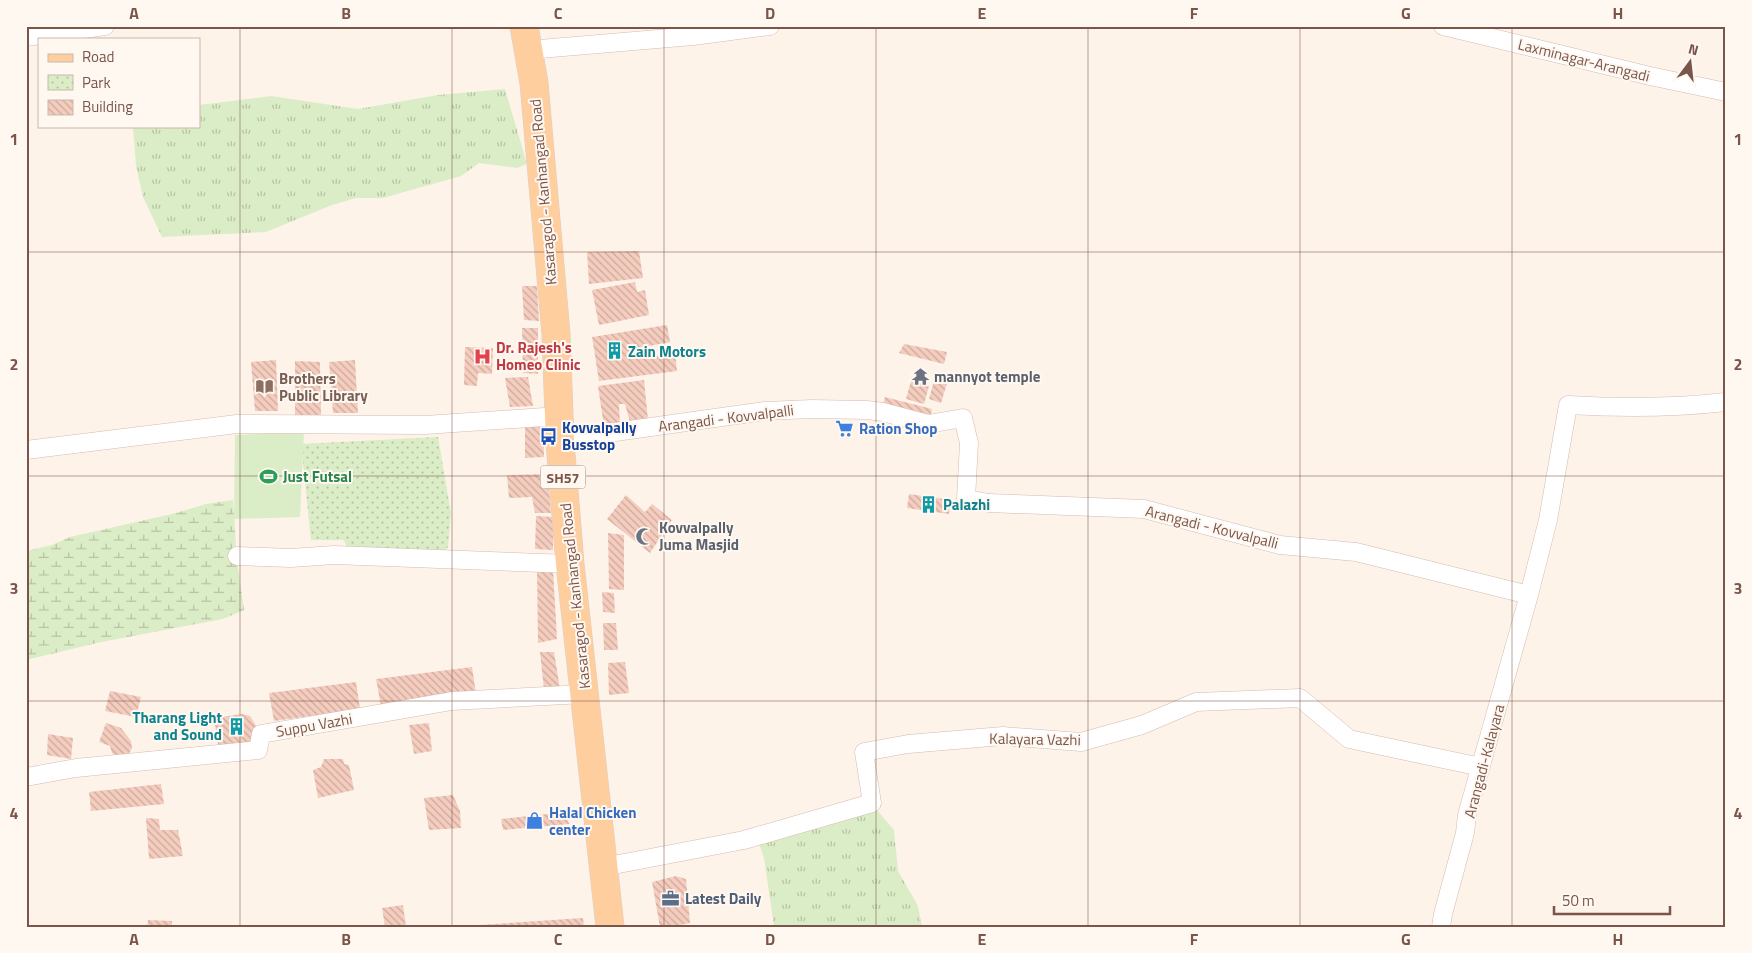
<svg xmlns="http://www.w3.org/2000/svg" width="1752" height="953" viewBox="0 0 1752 953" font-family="'Titillium Web',sans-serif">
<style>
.grass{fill:url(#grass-tufts)}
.wetland{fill:url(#wetland-marsh)}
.park{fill:url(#park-dots)}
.garden{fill:#dbedc6}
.building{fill:url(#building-back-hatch)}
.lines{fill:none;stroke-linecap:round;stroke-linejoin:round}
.street-casing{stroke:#d4bbb0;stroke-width:19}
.primary-casing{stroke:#dacfcc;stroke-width:29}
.street{stroke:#fff;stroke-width:18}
.primary{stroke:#ffce9f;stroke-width:28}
.grid{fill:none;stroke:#7b554a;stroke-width:1;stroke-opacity:0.55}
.labels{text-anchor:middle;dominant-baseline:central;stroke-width:4;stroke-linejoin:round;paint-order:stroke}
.shield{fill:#fff8f1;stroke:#a3867c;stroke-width:1}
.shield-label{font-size:14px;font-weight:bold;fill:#7b554a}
.street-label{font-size:15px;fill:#7b554a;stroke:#fff8f1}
.health-label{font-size:15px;font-weight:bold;fill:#be3a42;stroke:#fff8f1;text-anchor:start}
.culture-label{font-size:15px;font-weight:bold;fill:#0d838f;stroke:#fff8f1;text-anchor:start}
.worship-label{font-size:15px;font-weight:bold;fill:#5b616d;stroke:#fff8f1;text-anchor:start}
.education-label{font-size:15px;font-weight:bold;fill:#785e54;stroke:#fff8f1;text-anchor:start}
.transit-label{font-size:15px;font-weight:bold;fill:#164399;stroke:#fff8f1;text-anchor:start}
.shop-label{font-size:15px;font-weight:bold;fill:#366cbe;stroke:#fff8f1;text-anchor:start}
.leisure-label{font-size:15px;font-weight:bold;fill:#27864d;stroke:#fff8f1;text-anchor:start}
.service-label{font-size:15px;font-weight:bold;fill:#4e5e75;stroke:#fff8f1;text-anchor:start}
.neatline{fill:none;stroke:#7b554a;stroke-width:2}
.grid-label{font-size:16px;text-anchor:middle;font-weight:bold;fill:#7b554a}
</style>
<defs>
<pattern id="grass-tufts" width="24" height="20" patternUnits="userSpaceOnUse" patternTransform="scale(1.25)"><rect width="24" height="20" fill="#dbedc6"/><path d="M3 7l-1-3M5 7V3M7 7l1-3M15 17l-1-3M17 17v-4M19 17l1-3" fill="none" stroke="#b7c3a3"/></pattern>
<pattern id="wetland-marsh" width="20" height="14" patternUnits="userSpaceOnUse" patternTransform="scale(1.25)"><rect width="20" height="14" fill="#dbedc6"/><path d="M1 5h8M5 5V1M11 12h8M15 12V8" fill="none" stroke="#b7c3a3"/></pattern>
<pattern id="park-dots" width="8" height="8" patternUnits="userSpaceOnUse" patternTransform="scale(1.25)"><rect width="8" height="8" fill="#dbedc6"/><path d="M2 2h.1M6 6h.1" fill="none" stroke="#b7c3a3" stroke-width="1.8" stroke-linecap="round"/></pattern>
<pattern id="building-back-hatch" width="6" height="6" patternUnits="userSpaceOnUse" patternTransform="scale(1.25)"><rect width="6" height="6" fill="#f5cdbf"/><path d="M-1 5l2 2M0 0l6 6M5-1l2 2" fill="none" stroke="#cba99d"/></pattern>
</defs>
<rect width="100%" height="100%" fill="#fef3e9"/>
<path class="grass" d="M505,89L527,164L517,168L479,163L461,176L383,198H356L332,205L266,232L162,237L143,197L136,166L133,126H199V105L271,96L358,109L438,95Z
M877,810L894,830L898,871L918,906L922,927H774L764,858L759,844Z"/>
<path class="wetland" d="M233,500L237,561L244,610L223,619L101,642L26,660V551L52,545L70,537L176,513L206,504Z"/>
<path class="park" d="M438,437L451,513L448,547L441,555L348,551L344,540H311L301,444Z"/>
<path class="garden" d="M304,432L300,517L234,519L235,435Z"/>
<path class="building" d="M639,251L643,278L589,284L587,252Z
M635,282L637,292L645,290L649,315L599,325L592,290Z
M522,286H537L539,321L524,320Z
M667,325L670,342L633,349L636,358L675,354L677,371L599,381L592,337Z
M522,328H538V374L523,373Z
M904,344L947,352L944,364L899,353Z
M465,347L493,348L492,374L478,373L477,386L464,385Z
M276,360L278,411H255L251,362Z
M355,360L358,413H333L329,362Z
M295,361L320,362L321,415H295Z
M528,377L533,406L510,407L505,378Z
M935,377L948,380L941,403L929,399Z
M644,380L648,420L630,422L625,404H619L620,425L604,427L598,386Z
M911,381L929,386L924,404L906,399Z
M885,397L932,409L930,420L882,408Z
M543,421L544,457L525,458V422Z
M548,474L551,513H535L532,497L509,498L507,475Z
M909,494L951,500L949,514L907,508Z
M626,495L645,512L652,504L672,520L650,553L607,519Z
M536,516L553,517V550L535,549Z
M608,533L624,535V590L609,589Z
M537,570H553L557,639L538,643Z
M602,592L614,593L615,613L603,612Z
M603,623H616L618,650H604Z
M540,652H554L560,689L544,690Z
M625,662L629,693L609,695L608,663Z
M472,667L476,694L381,706L376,679Z
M356,682L360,709L274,721L269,693Z
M110,691L141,697L136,717L105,711Z
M242,714L250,716L261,734L258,750H219L214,718Z
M106,723L121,728L131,741L132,748L129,754L118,757L112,753L110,746L99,742Z
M429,723L432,751L414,754L409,725Z
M48,734L73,738L71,759L47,755Z
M324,759H343L344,764L349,765L354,790L318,798L313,770L321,767Z
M161,784L164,804L91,811L89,792Z
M453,795L460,811L461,828L429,830L424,798Z
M566,812L569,824L503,830L501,819Z
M146,818L159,819L160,830H178L183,856L149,859Z
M676,876L686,879L690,923L671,927H660L652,882Z
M403,905L406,927H385L382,908Z
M583,918L584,927H480V925Z
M148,920L172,921V927H147Z"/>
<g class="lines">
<defs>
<path id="street" d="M1443,26L1650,76L1726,92
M26,37L105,26
M528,50L693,36L770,26
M560,442L608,433L765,411L812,409L867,410L883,412L928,424L963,418L969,443L966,499L989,503L1144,509L1280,545L1356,552L1529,595L1548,520L1568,405C1621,408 1673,408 1726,402
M26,450L237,424L425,425L559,416
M237,556L291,558L334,555L570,564
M26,777L76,768L258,750L261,734L452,701L584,694
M603,867L744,840L872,803L864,752L908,744L1003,736L1081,742L1142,725L1196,702L1300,698L1349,739L1481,767
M1441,927L1443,914L1465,833L1467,815L1529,595"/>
<path id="primary" d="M524,26L534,83L556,334L560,442L570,564L610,927"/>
</defs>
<use href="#street" class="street-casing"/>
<use href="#primary" class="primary-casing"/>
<use href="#street" class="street"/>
<use href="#primary" class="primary"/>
</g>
<path class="grid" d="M240,26V927M452,26V927M664,26V927M876,26V927M1088,26V927M1300,26V927M1512,26V927M26,252H1726M26,476H1726M26,701H1726"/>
<defs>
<symbol id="building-bare" viewBox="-9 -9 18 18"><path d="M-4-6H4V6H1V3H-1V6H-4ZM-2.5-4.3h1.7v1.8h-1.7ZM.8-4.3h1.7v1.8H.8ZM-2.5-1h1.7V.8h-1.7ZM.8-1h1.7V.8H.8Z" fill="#0f9aa8" stroke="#fff8f1" stroke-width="2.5" paint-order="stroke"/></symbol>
<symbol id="hospital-bare" viewBox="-9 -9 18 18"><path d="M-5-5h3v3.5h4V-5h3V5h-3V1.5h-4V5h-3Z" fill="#e0444e" stroke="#fff8f1" stroke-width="2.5" paint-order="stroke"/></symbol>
<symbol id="temple-bare" viewBox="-9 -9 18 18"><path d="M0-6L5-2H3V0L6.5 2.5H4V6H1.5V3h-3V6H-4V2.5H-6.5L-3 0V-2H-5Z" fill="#6b7280" stroke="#fff8f1" stroke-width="2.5" paint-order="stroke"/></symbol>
<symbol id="library-bare" viewBox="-9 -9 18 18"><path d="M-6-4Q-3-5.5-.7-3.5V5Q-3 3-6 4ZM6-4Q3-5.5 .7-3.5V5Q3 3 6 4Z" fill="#8d6e63" stroke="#fff8f1" stroke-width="2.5" paint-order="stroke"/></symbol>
<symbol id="supermarket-bare" viewBox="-9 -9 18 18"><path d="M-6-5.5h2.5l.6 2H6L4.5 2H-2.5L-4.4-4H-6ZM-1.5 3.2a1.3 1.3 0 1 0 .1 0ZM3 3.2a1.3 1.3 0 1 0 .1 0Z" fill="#3f7fe0" stroke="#fff8f1" stroke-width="2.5" paint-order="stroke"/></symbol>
<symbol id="bus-bare" viewBox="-9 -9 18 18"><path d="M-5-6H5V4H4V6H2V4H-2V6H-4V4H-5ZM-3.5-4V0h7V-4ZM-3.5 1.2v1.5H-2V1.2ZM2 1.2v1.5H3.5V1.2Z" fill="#1a4fb4" stroke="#fff8f1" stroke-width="2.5" paint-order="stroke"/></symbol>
<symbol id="stadium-bare" viewBox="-9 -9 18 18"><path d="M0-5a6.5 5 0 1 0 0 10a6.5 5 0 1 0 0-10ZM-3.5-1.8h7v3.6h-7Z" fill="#2e9e5b" stroke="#fff8f1" stroke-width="2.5" paint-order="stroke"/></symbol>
<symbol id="mosque-bare" viewBox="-9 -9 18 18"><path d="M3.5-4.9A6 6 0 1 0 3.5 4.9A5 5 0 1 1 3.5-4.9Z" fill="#6b7280" stroke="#fff8f1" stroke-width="2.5" paint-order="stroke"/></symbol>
<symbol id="shop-bare" viewBox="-9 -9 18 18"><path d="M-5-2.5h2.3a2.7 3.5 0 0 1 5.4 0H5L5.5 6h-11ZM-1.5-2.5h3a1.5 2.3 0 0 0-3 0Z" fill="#3f7fe0" stroke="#fff8f1" stroke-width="2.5" paint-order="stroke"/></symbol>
<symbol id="office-bare" viewBox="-9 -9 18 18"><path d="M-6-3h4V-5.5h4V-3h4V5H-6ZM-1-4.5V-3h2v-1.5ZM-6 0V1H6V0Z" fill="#5c6f8a" stroke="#fff8f1" stroke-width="2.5" paint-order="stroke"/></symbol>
</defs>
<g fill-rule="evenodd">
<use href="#building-bare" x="602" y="338" width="25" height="25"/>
<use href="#hospital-bare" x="470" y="344" width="25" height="25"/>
<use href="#temple-bare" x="908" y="364" width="25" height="25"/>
<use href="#library-bare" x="252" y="374" width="25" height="25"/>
<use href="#supermarket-bare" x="832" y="416" width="25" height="25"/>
<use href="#bus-bare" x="536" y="424" width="25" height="25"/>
<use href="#stadium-bare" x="256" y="464" width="25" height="25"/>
<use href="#building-bare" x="916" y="492" width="25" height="25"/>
<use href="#mosque-bare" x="632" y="524" width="25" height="25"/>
<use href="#building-bare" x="224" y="714" width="25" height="25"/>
<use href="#shop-bare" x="522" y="808" width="25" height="25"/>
<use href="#office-bare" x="658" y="886" width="25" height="25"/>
</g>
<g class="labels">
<rect class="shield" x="540.5" y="465.5" width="45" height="23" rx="4"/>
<g class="shield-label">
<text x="563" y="477">SH57</text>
</g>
<g class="street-label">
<text transform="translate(1584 60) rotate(14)">Laxminagar-Arangadi</text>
<text transform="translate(543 192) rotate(-95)">Kasaragod - Kanhangad Road</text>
<text transform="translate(726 418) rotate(-7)">Arangadi - Kovvalpalli</text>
<text transform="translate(1212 527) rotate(14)">Arangadi - Kovvalpalli</text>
<text transform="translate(575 596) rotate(-96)">Kasaragod - Kanhangad Road</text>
<text transform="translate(314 725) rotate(-10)">Suppu Vazhi</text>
<text transform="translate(1035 739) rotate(1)">Kalayara Vazhi</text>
<text transform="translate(1484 761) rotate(-75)">Arangadi-Kalayara</text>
</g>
<g class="health-label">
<text x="496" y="347">Dr. Rajesh's<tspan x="496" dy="17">Homeo Clinic</tspan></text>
</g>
<g class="culture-label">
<text x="628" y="351">Zain Motors</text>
<text x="943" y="504">Palazhi</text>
<text x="222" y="717" text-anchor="end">Tharang Light<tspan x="222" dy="17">and Sound</tspan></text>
</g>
<g class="worship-label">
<text x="934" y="376">mannyot temple</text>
<text x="659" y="527">Kovvalpally<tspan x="659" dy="17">Juma Masjid</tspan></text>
</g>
<g class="education-label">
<text x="279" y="378">Brothers<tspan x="279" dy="17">Public Library</tspan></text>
</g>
<g class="transit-label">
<text x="562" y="427">Kovvalpally<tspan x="562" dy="17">Busstop</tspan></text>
</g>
<g class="shop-label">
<text x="859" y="428">Ration Shop</text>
<text x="549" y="812">Halal Chicken<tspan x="549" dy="17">center</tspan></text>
</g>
<g class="leisure-label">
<text x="283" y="476">Just Futsal</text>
</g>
<g class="service-label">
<text x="685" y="898">Latest Daily</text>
</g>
</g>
<rect width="1752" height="953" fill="none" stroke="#fff8f1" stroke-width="55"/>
<rect x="38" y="38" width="162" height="90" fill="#fff8f1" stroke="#cab7ae"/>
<rect x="48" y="54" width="25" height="8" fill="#ffce9f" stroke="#cab7ae"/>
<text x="82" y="62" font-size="15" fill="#7b554a">Road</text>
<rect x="48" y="75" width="25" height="15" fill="url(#park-dots)" stroke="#cab7ae"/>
<text x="82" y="88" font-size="15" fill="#7b554a">Park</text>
<rect x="48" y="100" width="25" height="15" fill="url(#building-back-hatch)" stroke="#cab7ae"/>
<text x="82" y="112" font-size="15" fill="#7b554a">Building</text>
<g transform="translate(1690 62) rotate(15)" stroke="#fff8f1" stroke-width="4" paint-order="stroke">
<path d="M0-4L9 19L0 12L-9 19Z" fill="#7b554a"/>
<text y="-8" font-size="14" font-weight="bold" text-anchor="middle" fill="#7b554a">N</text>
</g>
<path d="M1554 906v8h116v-8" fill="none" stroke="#7b554a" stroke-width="2.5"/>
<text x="1562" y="906" font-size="15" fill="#7b554a" stroke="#fff8f1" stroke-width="4" paint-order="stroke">50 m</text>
<rect x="28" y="28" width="1696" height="898" class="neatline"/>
<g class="grid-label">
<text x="134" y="19">A</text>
<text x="346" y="19">B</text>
<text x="558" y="19">C</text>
<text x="770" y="19">D</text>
<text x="982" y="19">E</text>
<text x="1194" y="19">F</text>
<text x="1406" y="19">G</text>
<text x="1618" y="19">H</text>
<text x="14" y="145">1</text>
<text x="1738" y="145">1</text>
<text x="14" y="370">2</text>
<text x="1738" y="370">2</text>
<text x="14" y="594">3</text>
<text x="1738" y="594">3</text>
<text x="14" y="819">4</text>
<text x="1738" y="819">4</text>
<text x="134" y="945">A</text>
<text x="346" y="945">B</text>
<text x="558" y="945">C</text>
<text x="770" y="945">D</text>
<text x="982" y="945">E</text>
<text x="1194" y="945">F</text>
<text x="1406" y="945">G</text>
<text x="1618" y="945">H</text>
</g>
</svg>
